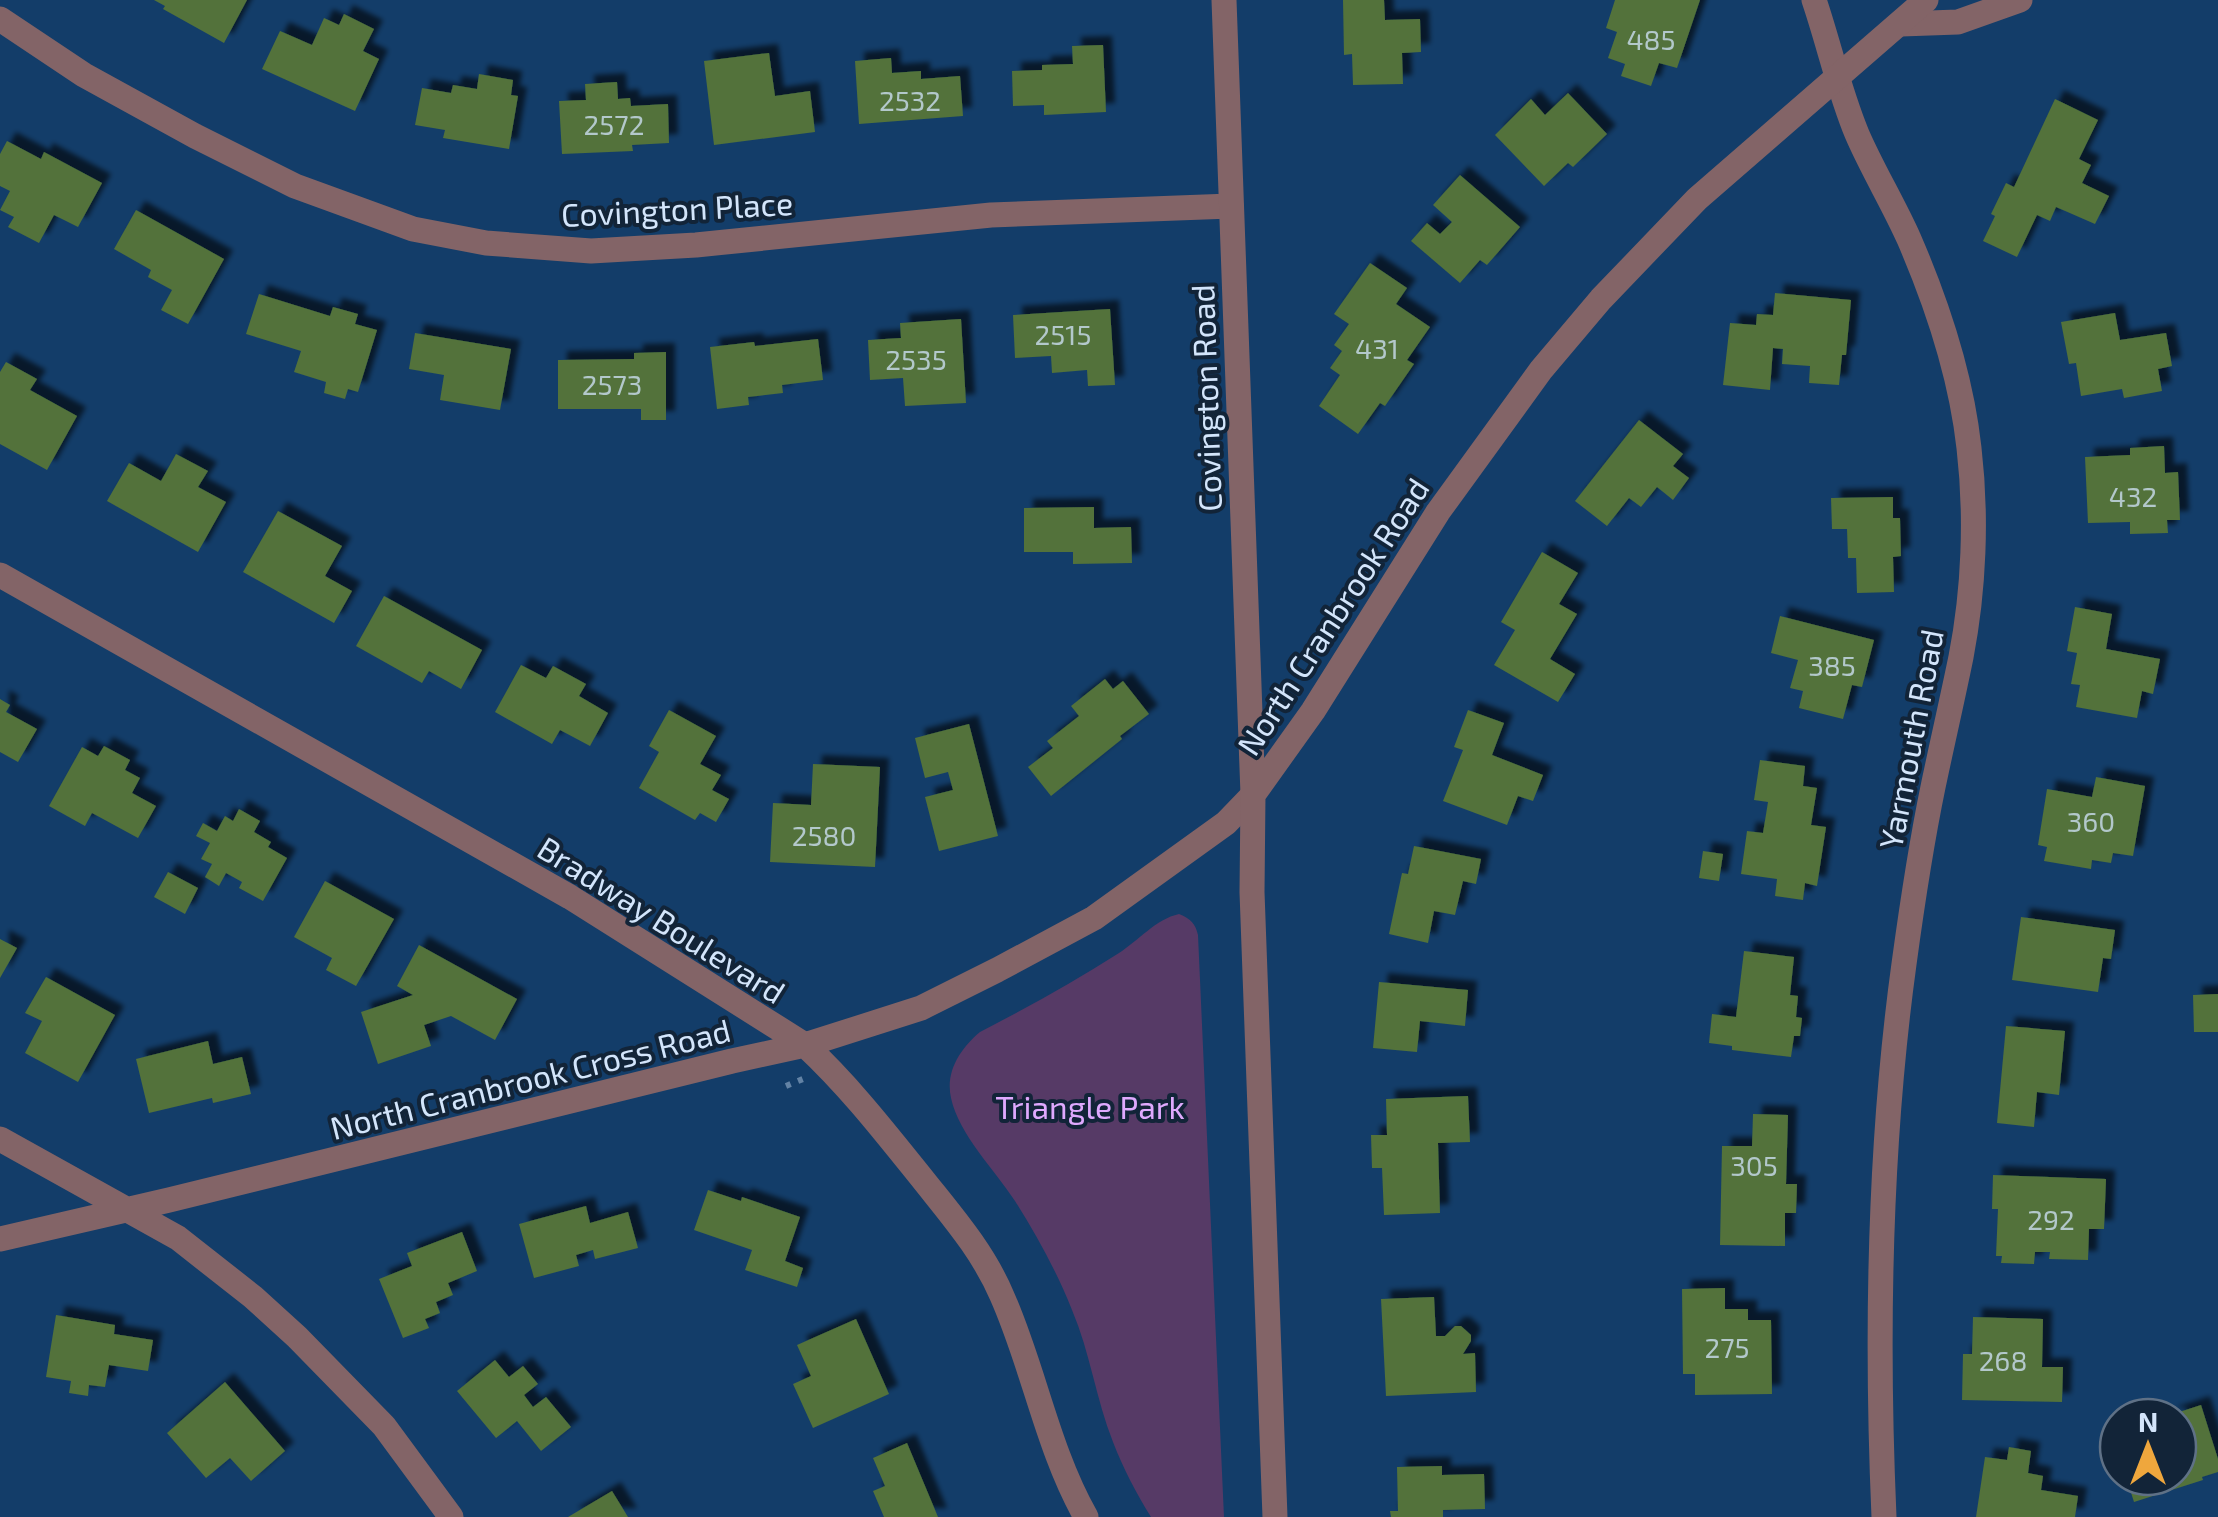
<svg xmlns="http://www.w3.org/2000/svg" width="2218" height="1517" viewBox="0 0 2218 1517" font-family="'Exo 2',sans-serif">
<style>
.green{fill:#563a66}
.building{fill:#52723a;filter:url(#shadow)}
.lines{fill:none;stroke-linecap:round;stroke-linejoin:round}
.path{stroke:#6383a5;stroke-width:6;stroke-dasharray:5 8;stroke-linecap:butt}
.minor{stroke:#836467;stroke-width:25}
.tertiary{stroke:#836467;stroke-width:25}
.labels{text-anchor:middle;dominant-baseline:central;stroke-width:8;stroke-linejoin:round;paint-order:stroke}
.number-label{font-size:28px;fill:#b3c8cb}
.street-label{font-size:32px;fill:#d3e5fb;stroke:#122438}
.park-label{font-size:32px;fill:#dfa9fe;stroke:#122438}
</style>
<defs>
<filter id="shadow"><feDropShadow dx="9" dy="-9" stdDeviation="2.5" flood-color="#0009"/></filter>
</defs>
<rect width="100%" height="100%" fill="#133d69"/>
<path class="green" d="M1179,914C1191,919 1195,923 1198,935L1224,1517H1151C1136,1493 1123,1468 1113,1442C1096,1399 1090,1352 1072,1310C1057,1272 1037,1236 1015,1201C995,1170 959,1135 951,1098C945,1071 961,1048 980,1032C1028,1007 1074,982 1119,953C1138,941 1156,919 1179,914Z"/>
<path class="building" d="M154,0H247L224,43L163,9L165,6Z
M1343,0H1384L1385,20L1420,19L1421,52L1402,53L1403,84L1353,85L1352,54L1344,55Z
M1615,0H1700L1677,68L1659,63L1651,86L1621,76L1625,64L1608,58L1617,32L1606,28Z
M344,14L374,29L363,51L379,59L355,111L262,69L280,31L312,45L324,18L339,25Z
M1103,45L1106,112L1044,115V105L1013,106L1012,71L1042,70V65L1073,64L1072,46Z
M769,53L775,96L810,91L815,132L714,145L704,61Z
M891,58L892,73L921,71V79L960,76L963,116L859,124L855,61Z
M479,74L513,80L511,95L518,96L509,149L443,138L445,130L415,125L422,88L451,93L453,85L477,89Z
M617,82L618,99L630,98L631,106L668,104L669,143L632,145L633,151L562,154L559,101L586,100L585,84Z
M1568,93L1607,134L1573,167L1568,163L1544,186L1495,135L1531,99L1545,115Z
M2055,99L2098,120L2079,159L2091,165L2082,183L2109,196L2095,224L2056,207L2050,221L2037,215L2017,257L1983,241L1995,216L1991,214L2006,183L2014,187Z
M7,141L41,159L44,152L102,183L78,227L54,215L39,243L8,227L14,217L0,210L10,191L0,186V154Z
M1460,175L1520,227L1487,265L1480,260L1460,283L1411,241L1427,223L1440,234L1452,222L1433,205Z
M136,210L224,259L188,324L161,310L172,290L148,277L151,270L114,249Z
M1370,263L1407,288L1396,304L1430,327L1407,360L1414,364L1385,406L1380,403L1358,434L1319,406L1340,375L1330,368L1342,351L1334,345L1349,324L1334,314Z
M1775,293L1851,300L1846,355H1842L1839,385L1809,383L1810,366L1782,364L1783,349L1773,348L1770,390L1723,385L1730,323L1756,325L1757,314L1773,315Z
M259,294L330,316L333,307L358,314L355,324L377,330L358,392L348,389L345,399L324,393L326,382L294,372L301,351L246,334Z
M1110,309L1115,385L1088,386L1087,370L1052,373L1051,356L1015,358L1013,315Z
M2115,313L2120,340L2166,333L2172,366L2158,369L2162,391L2124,398L2122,389L2081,396L2076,363L2069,364L2061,322Z
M961,319L966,403L905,406L903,378L870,380L868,340L901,338L900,323Z
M415,333L511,349L500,410L440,400L444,375L409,369Z
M818,339L823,380L782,385L783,393L748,397L749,405L717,409L710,347L754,342L755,346Z
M666,352V420H641V409H558V360L634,359V353Z
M6,362L37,379L30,390L77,416L47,470L0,444V372Z
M1639,420L1683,454L1673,466L1689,478L1673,500L1657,487L1641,507L1629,498L1607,526L1575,501Z
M2164,446L2165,473L2178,472L2180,520H2167L2168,533L2130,534V522L2088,523L2085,457L2130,455V448Z
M176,454L208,471L198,487L226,502L198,552L107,501L129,463L161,481Z
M1893,497V518H1900L1901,556L1893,557L1894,592L1857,593L1856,558H1848L1847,529H1832L1831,498Z
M1094,507V528L1131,527L1132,563L1073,564V552H1024V508Z
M278,511L342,546L325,576L352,591L334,623L243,572Z
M1542,552L1578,573L1559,604L1577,614L1550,659L1575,674L1558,702L1494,665L1515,630L1501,622Z
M384,596L482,650L461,689L429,671L422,683L356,646Z
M2075,607L2112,614L2106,649L2160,659L2153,694L2142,691L2137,718L2076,707L2080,685L2071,684L2077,653L2067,651Z
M1780,616L1874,640L1862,687L1852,685L1843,719L1799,708L1803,691L1790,688L1798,660L1771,653Z
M521,665L546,678L553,666L586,684L579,696L608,713L590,746L560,730L552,744L495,712Z
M1105,679L1113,689L1123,681L1149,714L1120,736L1122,739L1051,796L1028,767L1053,748L1047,741L1079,716L1071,706Z
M0,699L10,705L6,712L37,729L18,762L0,752Z
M669,710L716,736L700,764L721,775L712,790L729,799L716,822L700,813L695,820L639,788L659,752L649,746Z
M1468,710L1504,723L1492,755L1543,775L1533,801L1518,796L1507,825L1443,801L1463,750L1454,747Z
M969,724L998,836L939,851L925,797L953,790L948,772L925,778L915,738Z
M104,746L130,760L125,770L140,778L132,793L156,806L138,838L92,813L85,826L49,806L82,747L98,756Z
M1760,760L1805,766L1803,786L1817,788L1811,825L1826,827L1817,886L1805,883L1803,900L1775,896L1777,879L1741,874L1747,831L1763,833L1768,802L1754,800Z
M813,764L880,767L875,867L770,862L773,803L811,805Z
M2096,777L2145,786L2133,856L2113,853L2111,863L2092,860L2091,869L2044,861L2047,847L2038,845L2047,789L2092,797Z
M239,809L260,821L254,832L271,842L268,847L287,858L263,901L239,888L242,882L226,873L219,886L205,877L212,864L201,859L210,843L196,836L203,823L217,831L225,816L233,821Z
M1414,846L1481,859L1476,884L1463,881L1455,915L1434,911L1428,943L1389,934L1402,873L1408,874Z
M1703,851L1723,854L1719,881L1699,878Z
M168,872L198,888L185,914L154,897Z
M325,881L394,919L356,986L326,970L332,958L294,937Z
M2021,917L2115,930L2111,959L2103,958L2098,992L2012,980Z
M0,939L17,948L0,978Z
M419,945L517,999L495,1040L451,1016L424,1025L431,1046L378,1064L361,1012L413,995L397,986Z
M1744,951L1794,957L1790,995L1798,996L1796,1017L1802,1018L1800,1036H1794L1791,1057L1732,1050V1046L1709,1043L1712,1014L1736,1017Z
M46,977L115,1015L78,1082L25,1053L42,1021L25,1013Z
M1379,982L1468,990L1465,1026L1420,1021L1417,1052L1373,1048Z
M2218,994V1032H2194L2193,995Z
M2006,1026L2065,1031L2059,1095L2037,1092L2034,1127L1997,1123Z
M208,1041L213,1064L242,1057L251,1094L213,1103L212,1098L149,1113L136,1059Z
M1468,1096L1470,1142L1438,1143L1440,1213L1384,1215L1382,1168H1372L1371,1135H1387L1386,1099Z
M1753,1114L1788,1115L1786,1184H1797L1796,1213H1785V1246L1720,1245L1722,1146H1752Z
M1993,1175L2106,1179L2104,1229H2089L2088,1260L2049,1259L2050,1252H2035L2034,1264L2001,1263L2002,1256H1996L1998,1209H1992Z
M708,1190L741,1201L742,1197L800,1217L785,1261L803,1268L797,1287L745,1270L752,1250L694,1230Z
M586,1206L590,1223L628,1212L638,1248L595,1259L593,1250L576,1255L579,1266L534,1278L519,1224Z
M462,1232L477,1271L448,1283L453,1295L436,1302L440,1313L425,1319L429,1328L403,1338L379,1279L412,1266L407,1253Z
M1725,1288V1309H1748V1320H1771L1772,1394L1695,1395V1374H1683L1682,1289Z
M1434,1297L1436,1336H1445L1455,1326H1461L1471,1335V1341L1463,1354L1475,1353L1476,1392L1386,1396L1381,1299Z
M56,1315L115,1325L114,1334L153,1340L148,1371L109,1365L105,1387L89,1385L88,1396L69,1393L71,1381L46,1377Z
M1973,1317L2043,1319L2042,1367H2063L2062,1402L1962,1400L1963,1354H1972Z
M856,1319L889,1394L813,1428L793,1384L811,1376L797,1345Z
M495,1360L509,1377L523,1366L538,1384L524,1395L533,1407L546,1397L571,1427L541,1451L517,1421L496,1438L457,1391Z
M225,1382L285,1451L251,1481L230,1458L206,1478L167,1433Z
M2201,1405L2218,1459V1472L2202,1477L2203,1480L2134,1502L2126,1477H2178V1417L2167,1416Z
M907,1443L938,1517H884L873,1491L885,1486L873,1458Z
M2009,1447L2031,1451L2028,1473L2043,1476L2041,1490L2078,1496L2075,1517H1976L1985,1457L2007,1460Z
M1442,1466V1475L1484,1474L1485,1509L1443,1510V1517H1391L1390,1511H1398L1397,1467Z
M612,1491L628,1517H568Z"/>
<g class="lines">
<path class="path" d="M786,1086L803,1079"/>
<path class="minor" d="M1814,0C1829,44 1839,91 1857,134C1872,169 1893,203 1909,239C1938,306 1961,375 1969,448C1977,516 1974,590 1961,657C1952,701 1942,744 1933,787C1921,845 1912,905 1904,964C1879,1146 1876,1334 1884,1517
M0,19L84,75L195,136L295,186L413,229L486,243L591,251L696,245L991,215L1231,206
M1901,24L1958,22L2020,0
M0,575L570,897L805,1045C848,1085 884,1131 921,1177C951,1215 983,1251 1002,1296C1034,1368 1047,1448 1086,1517
M0,1139L178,1238L253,1297L297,1337L384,1426L451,1517
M0,1239L169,1200L732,1061L805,1045L921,1008L997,970L1094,918L1226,823L1253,795"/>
<path class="tertiary" d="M1224,0L1253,795L1252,892L1275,1517
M1253,795L1313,711L1438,512L1541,370L1601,299L1697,199L1926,0"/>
</g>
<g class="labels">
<g class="number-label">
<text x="1651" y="39">485</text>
<text x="910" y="100">2532</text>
<text x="614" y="124">2572</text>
<text x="1063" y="334">2515</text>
<text x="1377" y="348">431</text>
<text x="916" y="359">2535</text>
<text x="612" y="384">2573</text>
<text x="2133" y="496">432</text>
<text x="1832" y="665">385</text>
<text x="2091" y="821">360</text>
<text x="824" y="835">2580</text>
<text x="1754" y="1165">305</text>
<text x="2051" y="1219">292</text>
<text x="1727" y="1347">275</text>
<text x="2003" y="1360">268</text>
</g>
<g class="street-label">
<text transform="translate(677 208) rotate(-3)">Covington Place</text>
<text transform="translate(1205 398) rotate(-92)">Covington Road</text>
<text transform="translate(1332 616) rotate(-57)">North Cranbrook Road</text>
<text transform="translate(1910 739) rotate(-79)">Yarmouth Road</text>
<text transform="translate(662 919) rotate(32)">Bradway Boulevard</text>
<text transform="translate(530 1078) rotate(-14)">North Cranbrook Cross Road</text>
</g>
<g class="park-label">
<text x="1090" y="1106">Triangle Park</text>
</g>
</g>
<g transform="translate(2148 1447)"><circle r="48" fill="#122438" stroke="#5f7186" stroke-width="2.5"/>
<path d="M0-8L18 38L0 25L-18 38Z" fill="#efa73d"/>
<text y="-15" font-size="28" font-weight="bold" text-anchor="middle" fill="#d3e5fb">N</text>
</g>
</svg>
